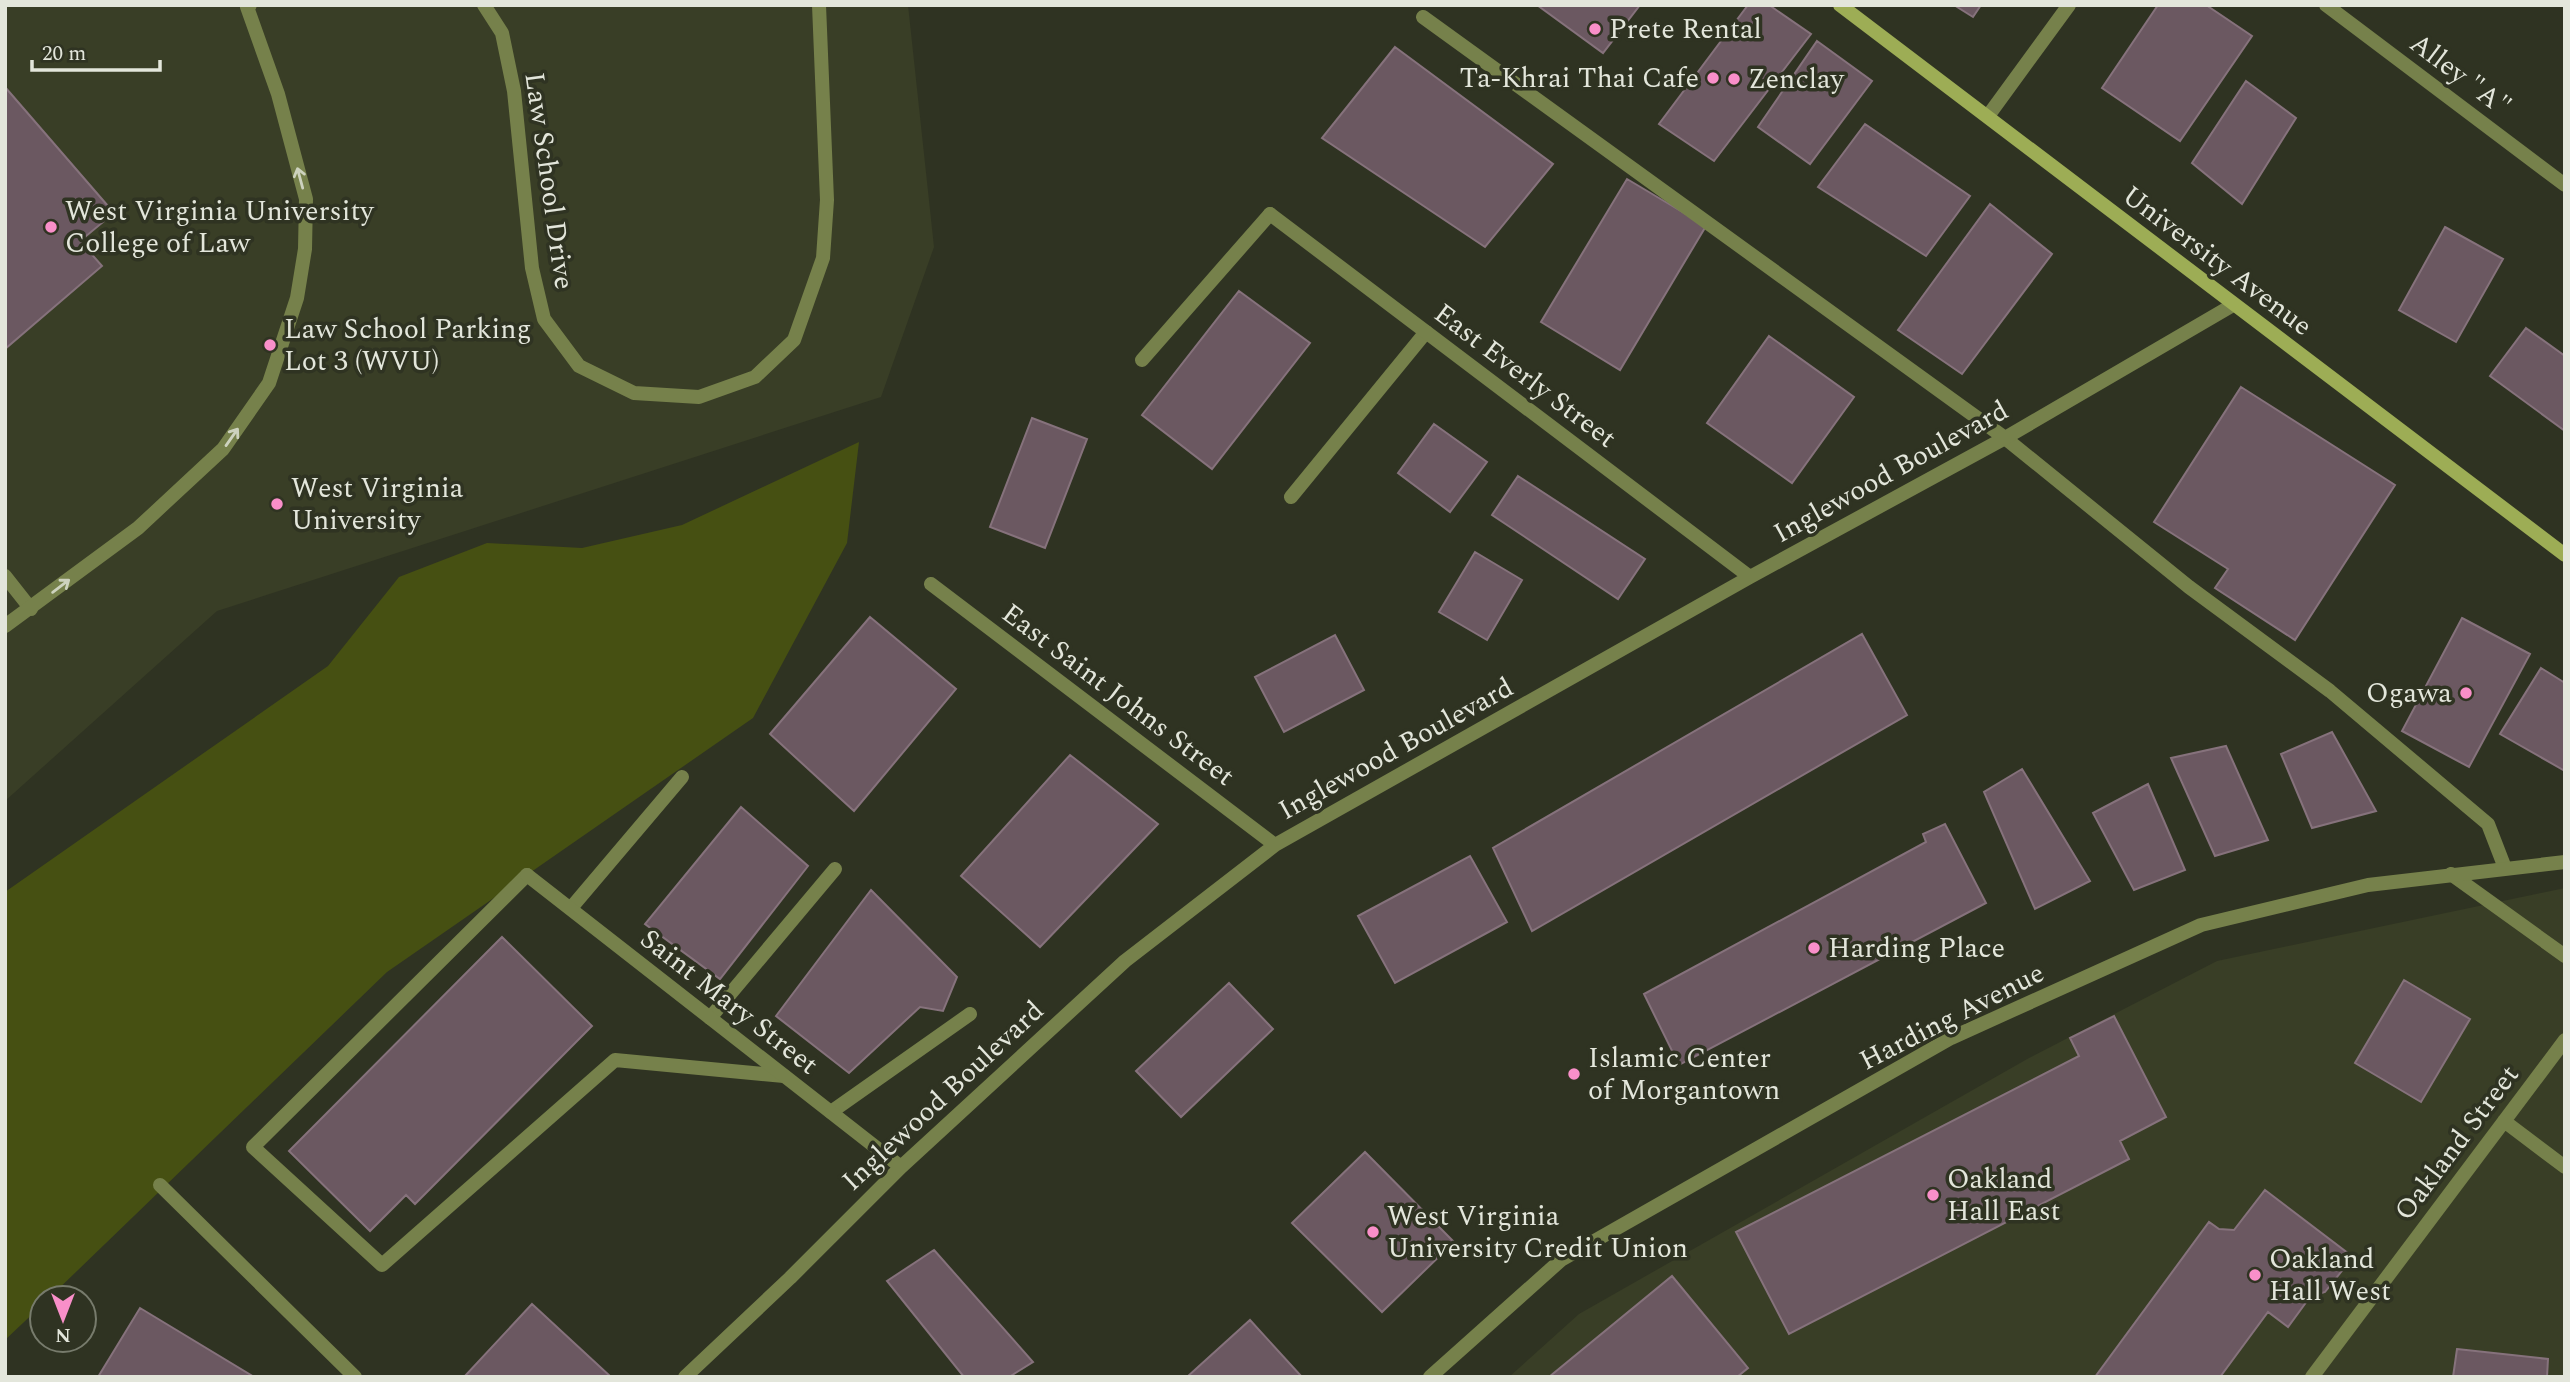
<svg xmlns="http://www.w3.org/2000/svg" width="2570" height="1382" viewBox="0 0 2570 1382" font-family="Spectral,serif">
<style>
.built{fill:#393e26}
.green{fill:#465012}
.building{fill:#6b5861;stroke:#86727c;stroke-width:2}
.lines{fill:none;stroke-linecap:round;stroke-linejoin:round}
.lane{stroke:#76814b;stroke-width:14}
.street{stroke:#76814b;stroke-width:14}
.secondary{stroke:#9dad55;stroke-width:14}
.oneway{stroke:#cdd2be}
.poi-dot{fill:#f98fc9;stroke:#2f3322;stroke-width:2.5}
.labels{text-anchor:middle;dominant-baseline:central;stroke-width:7;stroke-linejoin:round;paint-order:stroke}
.poi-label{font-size:28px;fill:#e3e6db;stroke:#2f3322;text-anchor:start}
.street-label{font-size:28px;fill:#e3e6db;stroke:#2f3322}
</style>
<rect width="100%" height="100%" fill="#2f3322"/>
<path class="built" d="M5,5H908L934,247L881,397L217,611L5,801Z
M2565,888V1377H1509L1579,1314L2029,1058L2217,961Z"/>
<path class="green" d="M859,442L847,543L753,718L387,972L49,1298H42V1305L5,1340V892L328,666L399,577L487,543L582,548L682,525Z"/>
<path class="building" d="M1537,5H1640L1603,53Z
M1748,5H1769L1811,34L1714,161L1659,124Z
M1954,5H1981L1973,17Z
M2158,5H2206L2252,36L2180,141L2102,88Z
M1817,41L1872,81L1810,164L1758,127Z
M1395,47L1553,164L1485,247L1322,138Z
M2246,81L2296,118L2242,204L2192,163Z
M5,87L114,213L80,241L102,266L5,349Z
M1865,124L1970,196L1926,256L1818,187Z
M1627,179L1706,226L1620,370L1541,322Z
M1990,204L2052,254L1962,374L1898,330Z
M2445,227L2503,259L2456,342L2399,310Z
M1239,291L1310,343L1212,469L1142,415Z
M2526,328L2565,356V431L2490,376Z
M1769,336L1854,397L1792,483L1707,423Z
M2241,387L2395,485L2295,640L2215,588L2228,569L2154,522Z
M1032,418L1087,439L1045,548L990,527Z
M1434,424L1487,462L1450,512L1398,473Z
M1518,476L1645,559L1618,599L1492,515Z
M1475,552L1522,580L1487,640L1439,612Z
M870,617L956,689L854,811L770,734Z
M2462,618L2530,654L2469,767L2402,731Z
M1862,634L1907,715L1532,931L1493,848Z
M1335,635L1364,690L1284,732L1255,677Z
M2541,668L2565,683V771L2500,734Z
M2332,732L2376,811L2312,828L2281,754Z
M2226,746L2268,840L2215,856L2171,758Z
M1070,755L1158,824L1040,947L961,876Z
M2022,769L2090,881L2035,909L1984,792Z
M2148,784L2185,870L2134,890L2093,813Z
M741,807L808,866L720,979L645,924Z
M1945,824L1986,903L1679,1065L1644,994L1926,842L1923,834Z
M1470,856L1507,922L1395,983L1358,916Z
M871,890L957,977L943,1011L920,1007L849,1073L776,1016Z
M502,937L592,1026L415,1204L406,1195L370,1231L289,1151Z
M2404,980L2470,1019L2421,1102L2355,1063Z
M1229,983L1273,1029L1181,1117L1136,1071Z
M2114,1016L2166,1117L2120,1141L2129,1159L1789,1334L1736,1232L2079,1056L2070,1038Z
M1365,1152L1454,1242L1382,1312L1292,1223Z
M2265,1190L2353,1257L2325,1292L2310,1297L2288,1327L2268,1312L2220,1377H2095L2209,1222L2219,1229L2234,1230Z
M934,1250L1033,1362L1009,1377H964L887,1281Z
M1672,1276L1748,1368L1737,1377H1549Z
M532,1304L611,1377H464Z
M140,1308L254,1377H98Z
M1250,1320L1302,1377H1187Z
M2457,1349L2548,1359L2547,1377H2453Z"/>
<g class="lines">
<path class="lane" d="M2326,5L2565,185
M1142,360L1270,214
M2005,438L2189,587L2330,691L2488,824L2505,868
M1291,497L1426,332
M5,576L31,609
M2451,874L2565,956
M527,875L253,1147L382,1265L615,1060L784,1076
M571,908L682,777
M710,1018L835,869
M831,1112L970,1014"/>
<path class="street" d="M484,5L502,33L514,91L532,268L544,319L579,366L634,393L699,397L755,377L794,340L823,258L827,200L819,5
M1423,17L2005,438
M1988,116L2069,5
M1270,214L1750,577
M931,584L1275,845
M5,626L138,528L223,449L269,383L297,298L305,249L306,199L278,94L247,7L250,5
M527,875L901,1167
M2504,1121L2565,1167
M160,1185L355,1377
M685,1377L790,1278L901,1167L1125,961L1275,845L1750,577L2005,438L2233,305
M1430,1377L1561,1260L1951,1038L2201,925L2368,885L2565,862
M2312,1377L2565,1040"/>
<path class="secondary" d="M1840,5L2565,555"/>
</g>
<defs><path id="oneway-shaft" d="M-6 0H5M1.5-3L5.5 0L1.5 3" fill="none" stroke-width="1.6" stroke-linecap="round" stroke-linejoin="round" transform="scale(1.75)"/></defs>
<g class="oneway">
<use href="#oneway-shaft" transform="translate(300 178) rotate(-105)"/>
<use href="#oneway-shaft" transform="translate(232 437) rotate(-55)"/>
<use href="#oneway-shaft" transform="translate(61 586) rotate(-37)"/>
</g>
<g class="poi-dot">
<circle cx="1595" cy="29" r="7"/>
<circle cx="1713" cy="78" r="7"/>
<circle cx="1734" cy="79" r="7"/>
<circle cx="51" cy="227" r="7"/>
<circle cx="270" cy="345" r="7"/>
<circle cx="277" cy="504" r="7"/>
<circle cx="2466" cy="693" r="7"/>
<circle cx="1814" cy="948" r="7"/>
<circle cx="1574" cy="1074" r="7"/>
<circle cx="1933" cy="1195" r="7"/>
<circle cx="1373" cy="1232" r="7"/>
<circle cx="2255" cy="1275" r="7"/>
</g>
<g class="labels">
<g class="poi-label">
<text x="1609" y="29">Prete Rental</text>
<text x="1699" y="78" text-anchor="end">Ta-Khrai Thai Cafe</text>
<text x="1748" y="79">Zenclay</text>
<text x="65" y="211">West Virginia University<tspan x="65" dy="32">College of Law</tspan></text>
<text x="284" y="329">Law School Parking<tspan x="284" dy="32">Lot 3 (WVU)</tspan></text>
<text x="291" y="488">West Virginia<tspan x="291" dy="32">University</tspan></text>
<text x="2452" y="693" text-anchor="end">Ogawa</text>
<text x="1828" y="948">Harding Place</text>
<text x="1588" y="1058">Islamic Center<tspan x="1588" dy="32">of Morgantown</tspan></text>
<text x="1947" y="1179">Oakland<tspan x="1947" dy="32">Hall East</tspan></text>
<text x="1387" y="1216">West Virginia<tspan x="1387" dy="32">University Credit Union</tspan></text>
<text x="2269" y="1259">Oakland<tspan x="2269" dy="32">Hall West</tspan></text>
</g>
<g class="street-label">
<text transform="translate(2460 75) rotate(37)">Alley "A"</text>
<text transform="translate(549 181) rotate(82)">Law School Drive</text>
<text transform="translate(2217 261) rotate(37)">University Avenue</text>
<text transform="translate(1525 376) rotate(37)">East Everly Street</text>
<text transform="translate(1891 472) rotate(-29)">Inglewood Boulevard</text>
<text transform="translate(1118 695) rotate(37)">East Saint Johns Street</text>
<text transform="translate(1396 749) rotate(-29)">Inglewood Boulevard</text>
<text transform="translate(729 1002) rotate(38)">Saint Mary Street</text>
<text transform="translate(1952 1017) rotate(-27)">Harding Avenue</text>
<text transform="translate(943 1096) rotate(-43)">Inglewood Boulevard</text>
<text transform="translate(2457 1143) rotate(-53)">Oakland Street</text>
</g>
</g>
<rect width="2570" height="1382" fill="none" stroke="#e3e6db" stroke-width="14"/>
<g transform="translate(63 1319) rotate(180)"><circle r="33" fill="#2f3322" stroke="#777b6c" stroke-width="2"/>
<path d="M0-5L12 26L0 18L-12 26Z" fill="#f98fc9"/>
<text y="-10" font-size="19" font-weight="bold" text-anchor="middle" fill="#e3e6db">N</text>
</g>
<path d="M32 60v10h128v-10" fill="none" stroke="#e3e6db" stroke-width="3.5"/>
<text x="42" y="60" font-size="21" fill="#e3e6db" stroke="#2f3322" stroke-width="5" paint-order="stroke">20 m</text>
</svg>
